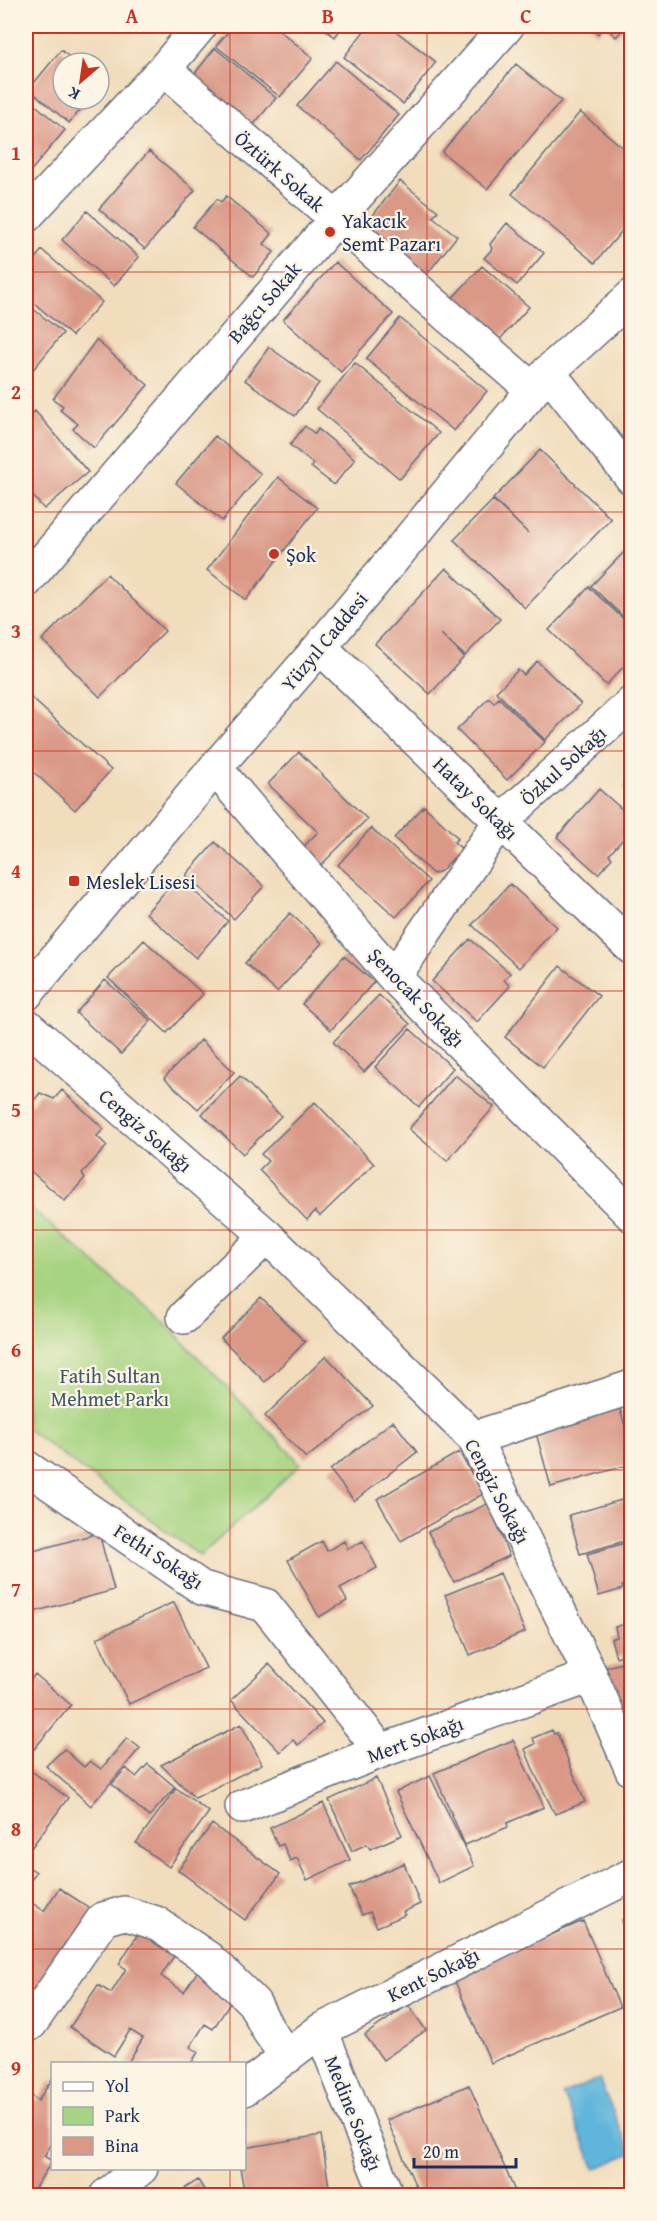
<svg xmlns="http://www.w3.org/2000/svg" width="657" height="2221" viewBox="0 0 657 2221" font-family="'Gentium Book Plus',serif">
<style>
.green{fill:#a7d482;stroke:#618270;stroke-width:1.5}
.water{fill:#5fb5dc;stroke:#3d729d;stroke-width:1.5}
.building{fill:#da9987}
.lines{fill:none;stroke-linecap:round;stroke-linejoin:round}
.minor-casing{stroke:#666c7f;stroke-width:36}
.minor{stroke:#fff;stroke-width:33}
.grid{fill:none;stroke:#c8321e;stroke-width:1.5;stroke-opacity:0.55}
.poi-dot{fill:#c8321e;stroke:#fcf5e5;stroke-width:2}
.labels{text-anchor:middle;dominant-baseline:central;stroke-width:4.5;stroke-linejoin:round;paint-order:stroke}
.street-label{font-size:20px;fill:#1b2f5e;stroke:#fcf5e5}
.poi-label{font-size:20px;fill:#1b2f5e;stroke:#fcf5e5;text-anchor:start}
.park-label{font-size:20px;fill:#3e5867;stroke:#fcf5e5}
.neatline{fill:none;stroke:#c8321e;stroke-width:2}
.grid-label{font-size:20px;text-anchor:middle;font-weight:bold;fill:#c8321e}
</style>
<rect width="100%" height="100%" fill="#fcf5e5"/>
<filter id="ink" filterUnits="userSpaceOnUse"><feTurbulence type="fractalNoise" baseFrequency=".0167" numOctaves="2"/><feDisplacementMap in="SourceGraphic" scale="12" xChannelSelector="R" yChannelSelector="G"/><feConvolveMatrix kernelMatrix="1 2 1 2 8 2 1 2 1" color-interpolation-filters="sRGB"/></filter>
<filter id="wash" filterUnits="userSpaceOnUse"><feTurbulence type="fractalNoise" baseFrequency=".008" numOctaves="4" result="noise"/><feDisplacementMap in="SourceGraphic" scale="24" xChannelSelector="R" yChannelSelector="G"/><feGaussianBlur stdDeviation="1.35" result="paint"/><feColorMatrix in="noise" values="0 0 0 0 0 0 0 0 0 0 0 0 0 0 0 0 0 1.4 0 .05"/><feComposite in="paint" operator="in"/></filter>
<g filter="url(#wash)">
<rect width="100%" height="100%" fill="#f1ddbc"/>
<path class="green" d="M26,1204L165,1323L301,1464L200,1556L26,1428Z"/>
<path class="water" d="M599,2079L631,2153L595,2169L563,2094Z"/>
<g id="blocks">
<path class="building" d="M233,26H274L313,58L280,97L216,46Z
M320,26H343L335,37Z
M368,26H389L436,62L403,104L344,57Z
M589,26H626L616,37L604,26L598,34Z
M215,48L276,98L244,136L184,87Z
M61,50L76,63H63V99H90L69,123L29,89Z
M336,61L399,115L361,160L297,106Z
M516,64L561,101L487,189L442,152Z
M26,97L65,130L29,173L26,171Z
M580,112L632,155V219L595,263L512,194Z
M149,151L195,190L145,249L99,209Z
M400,181L438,211L433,217L457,236L424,278L361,230Z
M226,196L272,234L264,244L274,252L253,277L193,227L217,199L221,202Z
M87,211L139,257L114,286L62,240Z
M507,223L544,253L517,285L484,258L492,249L490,244Z
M42,250L102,302L72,336L26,296V269Z
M335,262L393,314L341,372L283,320Z
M482,266L529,307L493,347L446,305Z
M26,303L63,333L32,371L26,365Z
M400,318L487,391L454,431L366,359Z
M96,340L148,385L94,448L73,429L78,424L60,410L63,406L53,399Z
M269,347L319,383L295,416L245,380Z
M355,363L439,433L400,479L317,409Z
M35,411L88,472L44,509L26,488V419Z
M305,426L315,434L318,429L355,459L334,485L311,467L313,464L290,445Z
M215,436L261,474L222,521L176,483Z
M540,450L611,519L525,608L454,540L493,500L528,533L493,499Z
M278,477L317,508L246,600L207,570Z
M630,546L632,547V625L591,586Z
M446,568L500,619L465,656L441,634L464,657L430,694L375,644Z
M107,574L165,631L100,697L42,640Z
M589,587L632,627V658L606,685L549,630Z
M537,661L581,704L545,740L496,692L518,670L524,675Z
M26,693L111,770L75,810L26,765Z
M489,698L494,703L499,698L545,742L507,780L457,730Z
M299,752L367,819L321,865L303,847L318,832L268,784Z
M632,778V795L623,788Z
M599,789L632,818V821L626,827L630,831L609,855L612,858L598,874L557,837Z
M424,806L458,838L454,842L462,849L441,871L433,874L394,838Z
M371,828L429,881L396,917L338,865Z
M215,842L264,886L234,919L186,875Z
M178,877L228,921L196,958L146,913Z
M510,884L557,927L519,968L472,925Z
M290,913L322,943L277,992L245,963Z
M470,939L510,973L504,980L510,986L477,1022L432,981Z
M144,940L203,994L167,1033L108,978Z
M344,956L374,982L331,1030L302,1004Z
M560,966L599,996L543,1067L505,1037Z
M105,980L151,1021L121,1054L76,1013Z
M379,995L410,1024L364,1072L333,1042Z
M410,1029L453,1068L419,1107L375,1067Z
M201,1040L234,1072L198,1109L164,1078Z
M455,1075L494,1107L447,1161L409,1129Z
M240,1076L281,1116L243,1154L202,1114Z
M62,1090L104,1129L97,1136L107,1146L82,1173L85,1178L65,1201L26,1167V1110L40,1093L54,1099Z
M315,1102L374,1164L320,1216L315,1211L307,1220L259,1170L268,1161L261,1154Z
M261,1298L305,1342L265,1382L221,1338Z
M326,1356L373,1406L306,1458L265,1416Z
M620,1409L632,1451V1464L551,1487L536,1433Z
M393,1421L417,1452L354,1501L330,1470Z
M459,1452L483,1494L401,1541L377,1499Z
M632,1497V1539L580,1554L569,1515Z
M489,1503L509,1556L454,1582L428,1532Z
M99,1533L114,1590L26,1614V1553Z
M322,1541L327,1551L344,1541L348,1549L363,1541L377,1568L340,1588L347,1601L319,1617L288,1560Z
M632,1541V1583L622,1586L623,1589L599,1596L587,1554Z
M500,1573L525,1632L470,1655L445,1595Z
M174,1602L206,1668L129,1704L97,1638Z
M632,1622V1659L624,1661L622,1655L616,1657L611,1639L617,1637L615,1627Z
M632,1660V1712L617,1716L604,1668Z
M269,1664L323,1723L298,1745L293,1740L280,1752L231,1700Z
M35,1674L71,1705L29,1755L26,1751V1686Z
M241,1724L262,1764L195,1798L161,1765Z
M552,1730L554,1734L557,1733L585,1802L555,1814L535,1774L525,1749L535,1744L533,1738Z
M127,1738L140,1748L91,1806L46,1766L64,1749L84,1767L90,1761L101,1769Z
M513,1740L544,1807L507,1823L508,1827L465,1845L434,1773Z
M148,1764L175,1787L149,1817L112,1784L126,1768L136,1777Z
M26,1767L68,1798L28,1852L26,1850Z
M430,1776L474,1866L439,1883L396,1792Z
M376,1778L402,1835L370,1849L367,1844L352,1851L329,1800Z
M176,1788L209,1812L169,1867L136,1843Z
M323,1803L350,1860L307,1880L297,1858L290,1861L283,1844L278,1846L270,1828Z
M212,1824L280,1874L245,1920L178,1870Z
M404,1863L420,1904L403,1912L405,1915L377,1927L370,1912L362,1915L349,1887Z
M26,1865L36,1872L26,1889Z
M59,1888L97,1913L73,1949L65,1943L50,1966L58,1971L26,2010V1899L44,1911Z
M632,1917V1945H631L622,1920Z
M583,1921L620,2007L491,2063L453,1977Z
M141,1929L176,1953L161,1976L184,1992L199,1969L237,1993L213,2029L205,2024L190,2047L198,2052L191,2064H127L143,2038L130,2030L114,2056L70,2027L98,1985L111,1993L126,1969L119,1964Z
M408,2005L426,2030L383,2060L365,2035Z
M52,2079V2143L44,2156L52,2161L30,2196H26V2092L38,2101Z
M469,2085L517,2196H420L387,2120Z
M321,2135L330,2193L313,2196H245L240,2168H244V2148Z
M198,2180L208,2196H173Z"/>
</g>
</g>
<g filter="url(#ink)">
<use href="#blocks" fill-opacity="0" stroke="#666c7f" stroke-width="1.5"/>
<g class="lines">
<defs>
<path id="minor" d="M164,69L533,390
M26,216L164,69L200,26
M548,372L632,478
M26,581L335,220L507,26
M320,647L632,948
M215,768L394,977L632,1215
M394,977L500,822L632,703
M26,994L215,768L320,647L548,372L632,296
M26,1025L267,1236L474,1438L591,1676L632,1770
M184,1317L267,1236
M474,1438L632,1387
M26,1467L202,1588L265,1605L381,1751
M242,1807L381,1751L591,1676
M26,2026L31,2023L103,1919L124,1913L156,1923L209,1959L254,2003L268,2030L287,2057
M321,2030L387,2196
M244,2089L321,2030L632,1875
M106,2196L141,2168"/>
</defs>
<use href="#minor" class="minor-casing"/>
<use href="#minor" class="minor"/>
</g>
</g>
<path class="grid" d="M230,26V2064M427,26V2196M26,272H632M26,512H632M26,751H632M26,991H632M26,1230H632M26,1470H632M26,1709H632M26,1949H632M230,2168V2196"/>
<g class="poi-dot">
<circle cx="330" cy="232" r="6"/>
<circle cx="274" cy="554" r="6"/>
<rect x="68" y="875" width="12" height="12" rx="3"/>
</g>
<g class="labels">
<g class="street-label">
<text transform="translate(280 171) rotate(41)">Öztürk Sokak</text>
<text transform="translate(264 302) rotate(-49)">Bağcı Sokak</text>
<text transform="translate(324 641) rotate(-50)">Yüzyıl Caddesi</text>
<text transform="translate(563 765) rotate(-42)">Özkul Sokağı</text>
<text transform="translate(476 798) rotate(44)">Hatay Sokağı</text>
<text transform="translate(417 997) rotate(46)">Şenocak Sokağı</text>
<text transform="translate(146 1130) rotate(41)">Cengiz Sokağı</text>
<text transform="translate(498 1491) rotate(62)">Cengiz Sokağı</text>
<text transform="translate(159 1556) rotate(33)">Fethi Sokağı</text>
<text transform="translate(415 1739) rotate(-20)">Mert Sokağı</text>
<text transform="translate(433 1974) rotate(-26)">Kent Sokağı</text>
<text transform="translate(354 2113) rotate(68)">Medine Sokağı</text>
</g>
<g class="poi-label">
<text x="342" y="220">Yakacık<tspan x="342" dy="23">Semt Pazarı</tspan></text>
<text x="286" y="554">Şok</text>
<text x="86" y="881">Meslek Lisesi</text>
</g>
<g class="park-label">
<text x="110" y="1375">Fatih Sultan<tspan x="110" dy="23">Mehmet Parkı</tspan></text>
</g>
</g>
<rect width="657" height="2221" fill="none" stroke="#fcf5e5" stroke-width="66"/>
<rect x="51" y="2062" width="195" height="108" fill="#fcf5e5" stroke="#a2a6af" stroke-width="1.5"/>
<rect x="63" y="2082" width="30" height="9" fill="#ffffff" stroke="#a2a6af" stroke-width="1.5"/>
<text x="105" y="2092" font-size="18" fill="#1b2f5e">Yol</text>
<rect x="63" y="2107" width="30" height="18" fill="#a7d482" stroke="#a2a6af" stroke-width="1.5"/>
<text x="105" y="2122" font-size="18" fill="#1b2f5e">Park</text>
<rect x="63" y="2137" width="30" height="18" fill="#da9987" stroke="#a2a6af" stroke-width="1.5"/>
<text x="105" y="2152" font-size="18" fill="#1b2f5e">Bina</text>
<g transform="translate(81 81) rotate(209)"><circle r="28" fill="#fcf5e5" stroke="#a2a6af" stroke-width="1.5"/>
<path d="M0-4.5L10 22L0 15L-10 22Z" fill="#c8321e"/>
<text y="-9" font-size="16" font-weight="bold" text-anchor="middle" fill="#1b2f5e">K</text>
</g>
<path d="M414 2158v9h102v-9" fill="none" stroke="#1b2f5e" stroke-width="3"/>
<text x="423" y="2158" font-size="18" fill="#1b2f5e" stroke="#fcf5e5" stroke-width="4.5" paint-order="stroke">20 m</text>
<rect x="33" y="33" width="591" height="2155" class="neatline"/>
<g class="grid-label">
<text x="132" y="23">A</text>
<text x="328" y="23">B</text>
<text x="526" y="23">C</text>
<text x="16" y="160">1</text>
<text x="16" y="399">2</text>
<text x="16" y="638">3</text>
<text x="16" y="878">4</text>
<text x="16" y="1117">5</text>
<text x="16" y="1357">6</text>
<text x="16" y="1596">7</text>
<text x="16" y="1836">8</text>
<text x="16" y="2075">9</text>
</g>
</svg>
